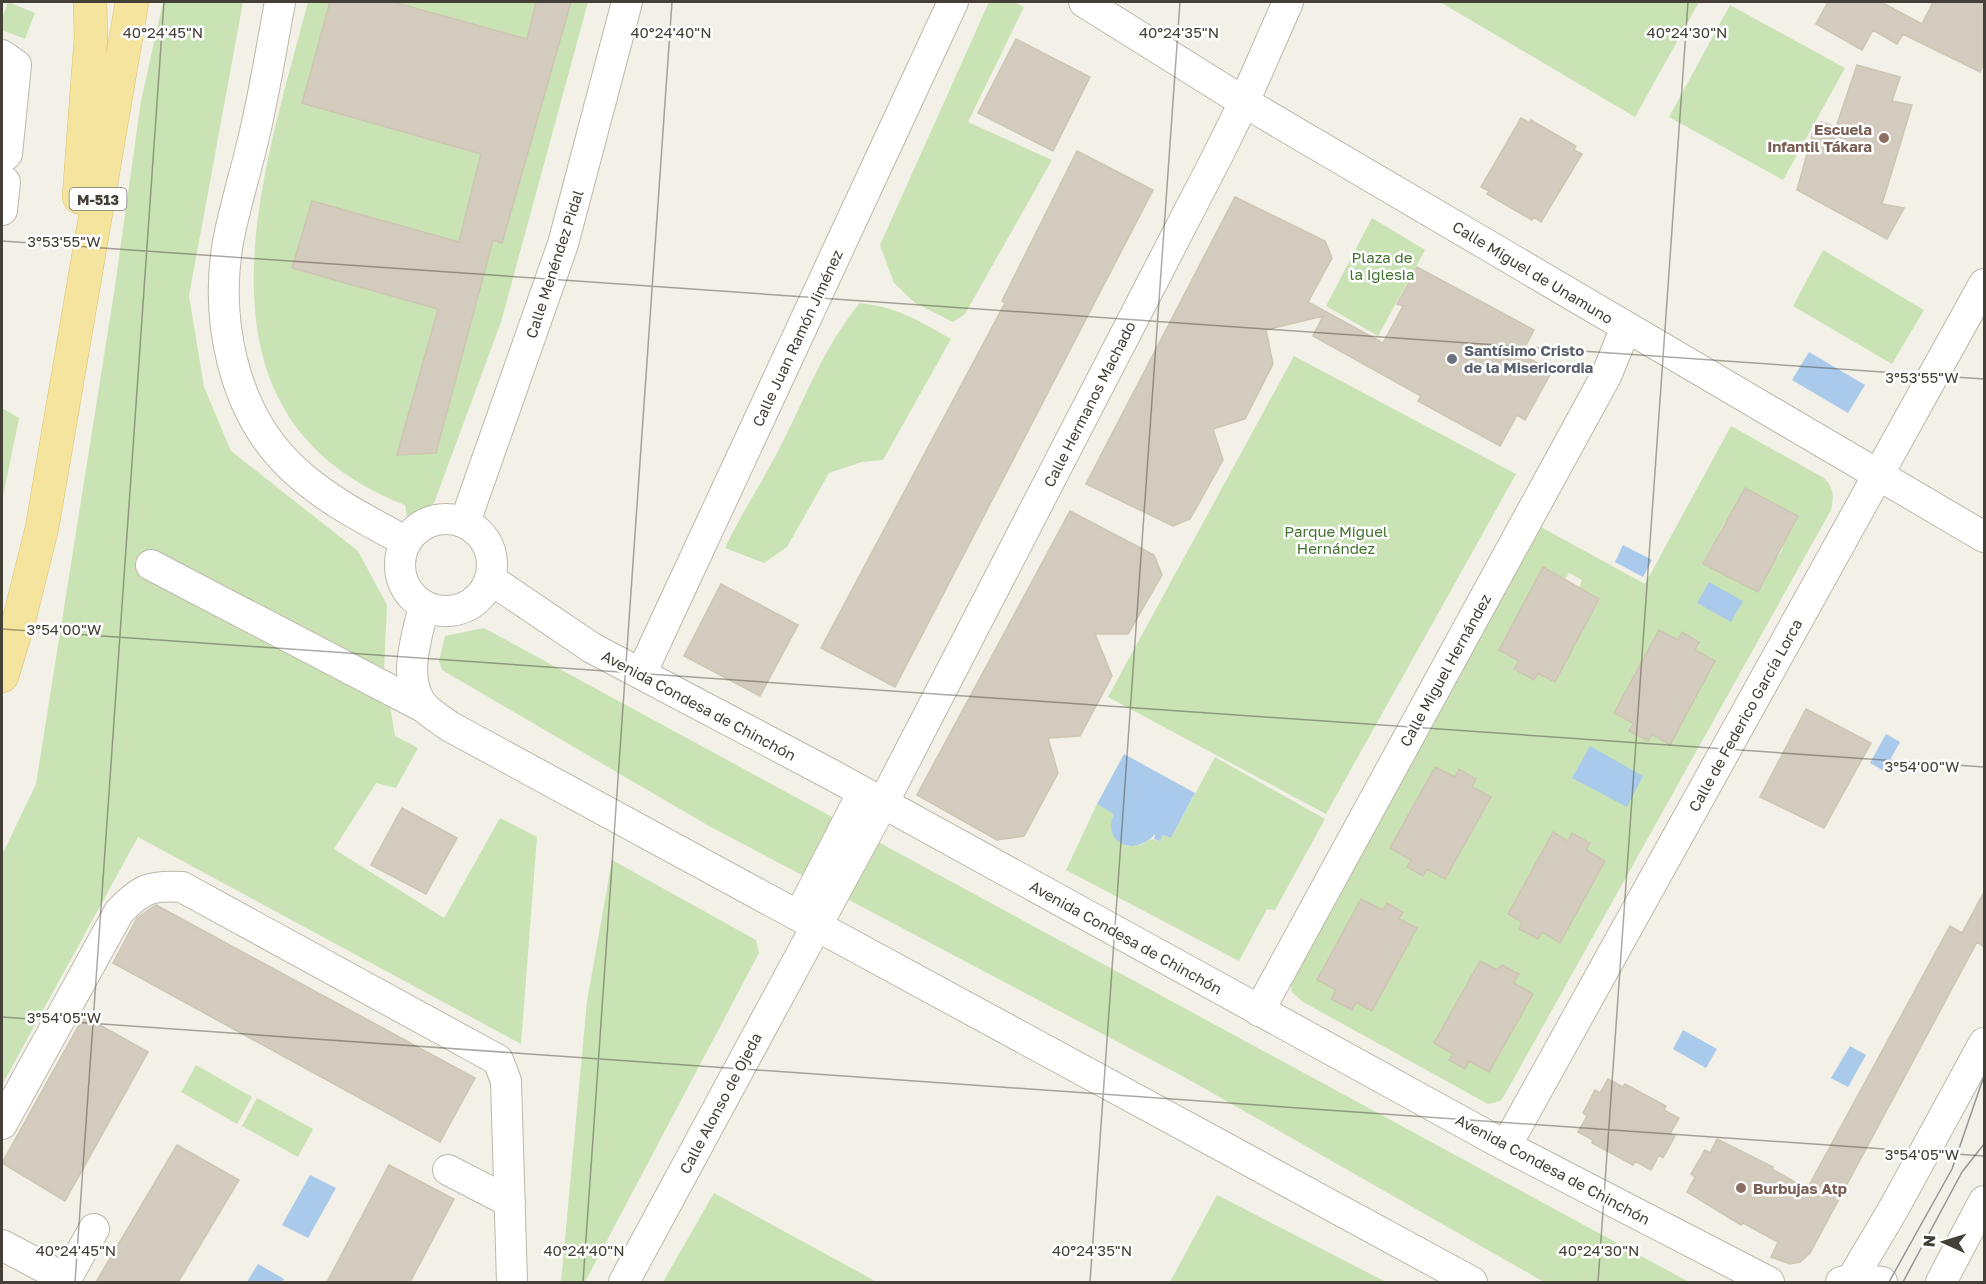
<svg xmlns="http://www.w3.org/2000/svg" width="1986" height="1284" viewBox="0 0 1986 1284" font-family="'Golos Text',sans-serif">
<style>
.green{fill:#cae3b4;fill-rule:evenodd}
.water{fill:#a9caea}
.building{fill:#d3ccbe;stroke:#cdc5b2;stroke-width:1.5}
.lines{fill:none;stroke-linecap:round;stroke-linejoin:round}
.minor-casing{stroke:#bdb8ab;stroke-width:32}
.major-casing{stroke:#d9c26e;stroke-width:34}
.minor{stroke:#fff;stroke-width:30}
.major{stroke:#f5e49d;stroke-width:33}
.tram{stroke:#969696;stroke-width:1.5}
.ticks{fill:none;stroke:#454037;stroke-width:1.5;stroke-opacity:0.45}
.education-dot{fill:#8d6e63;stroke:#fff;stroke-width:2}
.worship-dot{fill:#6b7280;stroke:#fff;stroke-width:2}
.labels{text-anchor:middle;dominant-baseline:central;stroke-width:5;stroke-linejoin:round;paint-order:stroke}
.shield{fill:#fff;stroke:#7d7973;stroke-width:1.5}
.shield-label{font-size:14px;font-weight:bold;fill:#454037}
.education-label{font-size:15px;font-weight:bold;fill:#785e54;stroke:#fff;text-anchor:end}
.park-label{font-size:15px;fill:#43712f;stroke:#fff}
.street-label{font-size:15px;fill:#454037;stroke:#fff}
.worship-label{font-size:15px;font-weight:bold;fill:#5b616d;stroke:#fff;text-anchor:start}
.ticks-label{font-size:15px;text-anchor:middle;fill:#454037;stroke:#fff;stroke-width:5;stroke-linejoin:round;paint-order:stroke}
</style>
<rect width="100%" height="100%" fill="#f2f0e7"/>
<path class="green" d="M8,2L35,13L25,39L2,30V19Z
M163,2H243L189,296L204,387L231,451L358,551L387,605L384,670L395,736L418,748L396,788L376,783L334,849L444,918L500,818L537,837L521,1044L138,837L2,1085V855L36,784L114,293L141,101Z
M308,2H588L501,322L434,503L424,512L407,517L405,505C177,416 262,178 308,2Z
M989,2H1013L1024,7L968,122L1052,160L965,314L953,322L915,303L894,283L880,245Z
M1440,2H1699L1635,117Z
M1730,5L1845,68L1783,180L1669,117Z
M1372,218L1425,250L1378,336L1326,306Z
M1823,250L1924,310L1892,364L1793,306Z
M860,303C900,308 917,320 951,339L883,460L862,462L829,473L787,547L764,563L725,548C741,514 761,484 778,451C805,400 823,347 860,303Z
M1294,356L1516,474L1326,814L1108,697Z
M2,408L19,418L2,501Z
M1731,426L1824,478C1834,488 1834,496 1831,510L1504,1096L1500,1101L1488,1104L1303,1002L1292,992L1290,981L1539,526L1645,584ZM1745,488L1798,516L1791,531L1786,529L1782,551L1762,575L1766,577L1758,592L1703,563L1712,546L1717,549C1716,530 1727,517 1741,506L1736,503ZM1543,568L1565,579L1569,573L1582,580L1579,588L1599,599L1555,681L1538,673L1515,669L1519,661L1499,649ZM1659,630L1678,640L1682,632L1699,641L1695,650L1715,661L1670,744L1652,734L1648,741L1629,731ZM1435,767L1455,777L1459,769L1476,779L1472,787L1491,798L1445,879L1427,869L1407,867L1411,860L1390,848ZM1553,833L1568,841L1572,833L1589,843L1586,850L1605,861L1559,942L1542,932L1538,939L1519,929L1522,922L1508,913ZM1361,899L1383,910L1387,903L1403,911L1399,919L1416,929L1372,1010L1356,1002L1352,1009L1331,998L1336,990L1317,980ZM1480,961L1497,970L1502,965L1518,974L1514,983L1533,994L1489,1072L1469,1061L1465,1069L1453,1054L1434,1043Z
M484,628L1689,1282H1544L1186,1078L709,826L442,670L439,661L445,636Z
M1215,757L1325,819L1275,910L1267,909L1239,961L1066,870L1097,804L1115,814C1110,827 1113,839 1126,846L1141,845L1151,839L1160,841L1163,835L1171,838Z
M612,860L756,940L759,953L585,1282H561L587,1001Z
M196,1065L252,1097L237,1124L181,1092Z
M257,1098L313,1129L298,1157L242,1126Z
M714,1193L877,1282H663Z
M1217,1195L1386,1282H1170Z"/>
<path class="water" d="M1809,352L1865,385L1848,413L1792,380Z
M1623,545L1652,560L1643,577L1615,562Z
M1709,582L1743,601L1731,622L1697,603Z
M1886,734L1900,742L1884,771L1870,763Z
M1590,746L1643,776L1627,807L1572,778Z
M1124,754L1195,793L1171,838L1163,835L1160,841L1154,839L1155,834C1135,858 1101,843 1114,814L1097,804Z
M1683,1030L1717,1049L1706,1068L1673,1049Z
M1850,1046L1866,1055L1848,1087L1831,1078Z
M310,1175L336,1188L308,1238L282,1225Z
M258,1264L284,1279L282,1282H247Z"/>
<path class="building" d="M330,2H393L527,39L536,2H571L502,243L493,240L436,453L397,455L438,309L292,268L312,201L459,242L481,154L302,103Z
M1828,2H1881L1922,24L1933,2H1984V62L1980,72L1903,34L1897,44L1873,30L1862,50L1816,24Z
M1016,39L1090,77L1053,151L978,113Z
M1857,65L1900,77L1892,101L1912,105L1882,204L1904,208L1887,239L1797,190L1813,132L1818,133L1821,122L1836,127Z
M1521,118L1530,123L1531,120L1576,146L1574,150L1582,154L1541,222L1534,217L1532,220L1487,194L1489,191L1481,187Z
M1077,151L1153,190L895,687L821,648L1005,303L1002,301Z
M1235,197L1325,241L1332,258L1308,302L1383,343L1403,306L1397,304L1417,267L1534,330L1521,354L1552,371L1525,420L1517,415L1500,446L1418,401L1421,396L1313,336L1323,316L1266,330L1273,364L1245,419L1213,429L1223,460L1190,519L1173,526L1086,484Z
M1745,488L1798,516L1758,592L1703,564Z
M1070,511L1154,555L1162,575L1128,634H1095L1112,676L1080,736L1048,738L1058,773L1024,836L997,840L917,795Z
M1543,567L1599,599L1555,682L1538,673L1534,680L1514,669L1519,661L1499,650Z
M721,584L798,625L760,696L684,656Z
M1659,630L1678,640L1682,632L1699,642L1695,650L1715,661L1670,745L1652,734L1648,741L1629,731L1633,723L1614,713Z
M1806,709L1871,743L1824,828L1760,797Z
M1435,767L1455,777L1459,769L1476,779L1472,787L1491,797L1445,879L1427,869L1423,876L1407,867L1411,860L1390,848Z
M402,808L457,838L426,894L371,865Z
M1553,832L1568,841L1572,833L1590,843L1586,850L1605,861L1560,943L1542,932L1538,939L1519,929L1522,922L1508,914Z
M1984,892V947L1977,942L1810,1253L1800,1262L1790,1264L1771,1257L1778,1242L1743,1223L1741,1225L1687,1192L1695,1177L1691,1174L1705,1150L1710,1153L1717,1139L1773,1167L1772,1169L1807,1189L1950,926L1962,933Z
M1361,899L1383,910L1387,903L1403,912L1399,919L1417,928L1372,1011L1356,1002L1352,1010L1331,999L1336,990L1317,980Z
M156,905L475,1078L440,1142L113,963L137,918Z
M1480,961L1497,970L1502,965L1519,974L1514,983L1533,994L1489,1072L1469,1061L1465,1069L1449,1060L1453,1054L1434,1043Z
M84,1016L148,1052L65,1201L2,1163Z
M1608,1079L1623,1087L1625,1084L1666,1106L1664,1110L1679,1118L1670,1134L1675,1136L1663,1158L1659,1155L1651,1170L1635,1161L1633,1165L1592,1143L1593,1140L1578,1132L1587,1116L1583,1113L1595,1090L1600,1093Z
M177,1145L239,1180L178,1282H96Z
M389,1165L454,1199L410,1282H327Z"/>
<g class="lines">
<defs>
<path id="minor" d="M280,2C272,45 265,89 255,132C247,168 235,205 228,242C215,318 232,408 288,464C321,497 364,519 405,541
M1084,2L1244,102L1984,537
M2,55L16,65L7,154L2,158
M2,181L5,182L2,210
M400 565a46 46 0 1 1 92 0a46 46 0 1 1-92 0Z
M465,522L563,244L627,2
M151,565L425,708
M490,579L592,648L834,776L1506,1146L1769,1282
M424,606C417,637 400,682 426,709C433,715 441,720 449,726L1472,1282
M641,674L953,2
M801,912L863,792
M1259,1011L1607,374L1626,327
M2,1124L119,912C141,889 150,885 182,887L498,1060L506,1081L512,1282
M1506,1146L1984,284
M448,1170L510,1202
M2,1245L66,1279L94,1229
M1852,1279L1894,1208L1984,1043
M624,1282L883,803L1218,155L1244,102L1288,2
M1841,1282L1852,1279L1882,1282
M1941,1282L1984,1201"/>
<path id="major" d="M79,197L91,36L90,2
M2,676L19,620L42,528L132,2"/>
</defs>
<use href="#minor" class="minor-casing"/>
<use href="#major" class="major-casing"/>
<use href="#minor" class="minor"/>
<use href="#major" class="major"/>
<path class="tram" d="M1889,1282L1952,1169L1984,1076
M1903,1282L1962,1172L1984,1144"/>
</g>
<path class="ticks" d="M2,241L1984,379M2,629L1984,767M2,1017L1984,1156M75,1282L164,2M583,1282L672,2M1090,1282L1180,2M1598,1282L1688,2"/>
<g class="education-dot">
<circle cx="1884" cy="138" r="6"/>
<circle cx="1741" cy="1188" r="6"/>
</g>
<circle class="worship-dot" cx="1452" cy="359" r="6"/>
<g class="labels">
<rect class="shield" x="69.5" y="188" width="57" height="22" rx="4.5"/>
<g class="shield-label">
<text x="98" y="199">M-513</text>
</g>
<g class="education-label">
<text x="1872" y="129">Escuela<tspan x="1872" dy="17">Infantil Tákara</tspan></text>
<text x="1753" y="1188" text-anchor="start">Burbujas Atp</text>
</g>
<g class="park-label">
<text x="1382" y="257">Plaza de<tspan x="1382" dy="17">la Iglesia</tspan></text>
<text x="1336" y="531">Parque Miguel<tspan x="1336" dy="17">Hernández</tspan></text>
</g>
<g class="street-label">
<text transform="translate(554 264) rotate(-72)">Calle Menéndez Pidal</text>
<text transform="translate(1533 272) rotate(31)">Calle Miguel de Unamuno</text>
<text transform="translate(797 338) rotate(-65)">Calle Juan Ramón Jiménez</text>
<text transform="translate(1089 404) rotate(-63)">Calle Hermanos Machado</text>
<text transform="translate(1445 670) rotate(-61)">Calle Miguel Hernández</text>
<text transform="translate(699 705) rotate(28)">Avenida Condesa de Chinchón</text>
<text transform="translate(1745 715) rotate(-61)">Calle de Federico García Lorca</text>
<text transform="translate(1126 937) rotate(29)">Avenida Condesa de Chinchón</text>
<text transform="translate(720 1103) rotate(-62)">Calle Alonso de Ojeda</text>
<text transform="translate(1553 1169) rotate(28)">Avenida Condesa de Chinchón</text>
</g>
<g class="worship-label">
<text x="1464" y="350">Santísimo Cristo<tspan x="1464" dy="17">de la Misericordia</tspan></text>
</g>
</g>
<g class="ticks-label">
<text x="163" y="38">40°24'45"N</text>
<text x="671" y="38">40°24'40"N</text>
<text x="1179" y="38">40°24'35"N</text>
<text x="1687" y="38">40°24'30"N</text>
<text x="64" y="247">3°53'55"W</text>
<text x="1922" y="383">3°53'55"W</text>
<text x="64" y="635">3°54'00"W</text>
<text x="1922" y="772">3°54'00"W</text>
<text x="64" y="1023">3°54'05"W</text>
<text x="1922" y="1160">3°54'05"W</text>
<text x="76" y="1256">40°24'45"N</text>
<text x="584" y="1256">40°24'40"N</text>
<text x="1092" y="1256">40°24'35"N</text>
<text x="1599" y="1256">40°24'30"N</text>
</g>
<rect width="1986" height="1284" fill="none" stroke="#454037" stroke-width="6"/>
<g transform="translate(1944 1242) rotate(274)" stroke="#ffffff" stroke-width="4.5" paint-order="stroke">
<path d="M0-4.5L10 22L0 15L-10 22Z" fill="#454037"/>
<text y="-9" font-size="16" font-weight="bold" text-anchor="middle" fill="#454037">N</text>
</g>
</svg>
